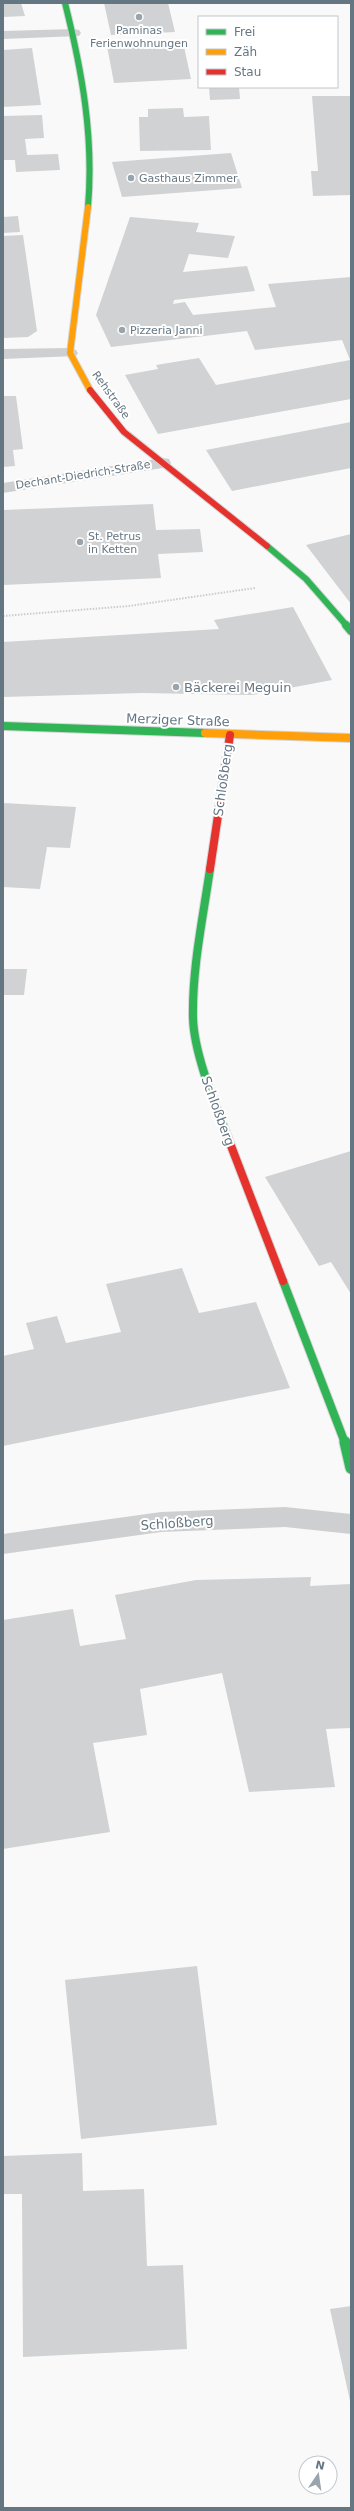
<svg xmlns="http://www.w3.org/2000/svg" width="354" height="2511" viewBox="0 0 354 2511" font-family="'DejaVu Sans',sans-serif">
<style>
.building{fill:#d0d2d3}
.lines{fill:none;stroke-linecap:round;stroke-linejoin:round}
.fast-far2-casing{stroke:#d5d6d7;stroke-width:8}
.fast-far1-casing{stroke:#d5d6d7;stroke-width:10}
.fast-casing{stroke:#d5d6d7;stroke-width:13}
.slow-far1-casing{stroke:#d5d6d7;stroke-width:8}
.slow-casing{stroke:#d5d6d7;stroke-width:10}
.jam-far1-casing{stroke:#d5d6d7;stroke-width:8}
.jam-casing{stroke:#d5d6d7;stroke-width:10}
.path{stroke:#cbcccd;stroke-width:2;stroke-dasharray:1.5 1.5;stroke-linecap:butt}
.street{fill:#cecfd0;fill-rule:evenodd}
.fast-far2{stroke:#30b455;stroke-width:6}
.fast-far1{stroke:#30b455;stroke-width:8}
.fast{stroke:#30b455;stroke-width:11}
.slow-far1{stroke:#ff9f0a;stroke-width:6}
.slow{stroke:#ff9f0a;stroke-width:8}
.jam-far1{stroke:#e5322d;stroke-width:6}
.jam{stroke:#e5322d;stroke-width:8}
.poi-dot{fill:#99a4ac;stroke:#fff;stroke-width:1.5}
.labels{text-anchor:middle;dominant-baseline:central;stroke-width:4;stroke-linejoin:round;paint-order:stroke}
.far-poi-label{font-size:11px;fill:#657683;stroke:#fff;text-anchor:start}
.far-street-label{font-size:11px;fill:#657683;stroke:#fff}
.poi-label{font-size:13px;fill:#657683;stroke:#fff;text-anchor:start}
.street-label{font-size:13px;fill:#657683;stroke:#fff}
</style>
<rect width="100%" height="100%" fill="#f9f9f9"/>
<path class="building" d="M3,3H21L25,16L3,17Z
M104,3H168L175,32L111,35Z
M183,42L191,79L114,83L107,46Z
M32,48L41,105L3,107V50Z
M209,87H239L240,99L210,100Z
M312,96H351V195L313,196L311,171H318Z
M183,108L184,117L209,116L211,150L140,151L139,117H148V109Z
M42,115L44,138L25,139L27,155L58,154L60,170L16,172L15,160H3V116Z
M231,153L242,188L122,197L112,162Z
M18,216L20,232L3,233V217Z
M130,217L199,223L196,232L235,236L228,258L189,254L183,272L247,266L255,291L174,300L173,304L185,302L193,315L276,307L268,284L351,277V399L158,434L125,375L158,369L156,365L199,358L216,385L350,360L342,340L255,350L247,331L111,347L96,315Z
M23,235L37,331L28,337L3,338V236Z
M3,396H16L23,449L13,450L15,466L3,467Z
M351,422V468L232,491L206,450Z
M153,504L156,530L200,529L203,552L158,554L161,578L3,585V510Z
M351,534V604L306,545Z
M293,607L332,680L252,695L142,693L3,697V642L219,629L214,620Z
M3,803L76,807L70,848L47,847L40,889L3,887Z
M3,969H27L24,995H3Z
M351,1151V1294L331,1262L319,1266L265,1177Z
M182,1268L199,1313L256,1302L290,1388L3,1446V1356L34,1349L26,1323L57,1316L66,1343L121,1332L106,1284Z
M311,1577L310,1586L351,1584V1728L326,1729L335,1787L249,1792L222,1673L140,1689L147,1735L93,1743L110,1832L3,1849V1620L73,1609L80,1646L126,1639L115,1595L196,1580Z
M197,1966L217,2125L81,2139L65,1980Z
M82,2153L83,2191L144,2189L147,2266L183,2265L187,2349L23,2357L22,2194H3V2156Z
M351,2306V2401H350L330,2309Z"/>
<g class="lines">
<defs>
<path id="fast-far2" d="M65,3C82,71 94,137 88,207
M267,546L306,579L347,626"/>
<path id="fast-far1" d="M346,625L351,631
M3,726L205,733
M210,869C203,918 192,968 193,1018C194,1054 215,1104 228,1138
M283,1281L345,1443"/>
<path id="fast" d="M345,1442L351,1468"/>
<path id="slow-far1" d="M88,207L70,353L90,390"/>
<path id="slow" d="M205,733L351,738"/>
<path id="jam-far1" d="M90,390L124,432L267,546"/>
<path id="jam" d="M210,869L230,735
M228,1138L283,1281"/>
</defs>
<use href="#fast-far2" class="fast-far2-casing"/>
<use href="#fast-far1" class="fast-far1-casing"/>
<use href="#fast" class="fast-casing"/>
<use href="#slow-far1" class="slow-far1-casing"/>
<use href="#slow" class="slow-casing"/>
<use href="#jam-far1" class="jam-far1-casing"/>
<use href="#jam" class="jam-casing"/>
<path class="path" d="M3,616L129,606L255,588"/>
<path class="street" d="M74,29L79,30L81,33L79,36L3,39V31Z
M70,348L76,350L78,353L76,356L3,359V349Z
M163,458L169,459L171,463L169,467L3,493V483Z
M285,1507L351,1514V1534L285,1527L161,1532L3,1554V1534L161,1512Z"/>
<use href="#fast-far2" class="fast-far2"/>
<use href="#fast-far1" class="fast-far1"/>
<use href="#fast" class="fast"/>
<use href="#slow-far1" class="slow-far1"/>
<use href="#slow" class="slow"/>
<use href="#jam-far1" class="jam-far1"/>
<use href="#jam" class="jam"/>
</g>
<g class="poi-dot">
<circle cx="139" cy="17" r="4"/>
<circle cx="131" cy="178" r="4"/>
<circle cx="122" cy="330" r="4"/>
<circle cx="80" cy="542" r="4"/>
<circle cx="176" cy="687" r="4"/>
</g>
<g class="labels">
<g class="far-poi-label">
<text x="139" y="30" text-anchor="middle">Paminas<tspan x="139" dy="13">Ferienwohnungen</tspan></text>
<text x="139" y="178">Gasthaus Zimmer</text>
<text x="130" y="330">Pizzeria Janni</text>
<text x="88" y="536">St. Petrus<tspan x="88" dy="13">in Ketten</tspan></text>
</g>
<g class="far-street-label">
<text transform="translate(111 395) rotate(54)">Rehstraße</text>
<text transform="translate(83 475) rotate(-9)">Dechant-Diedrich-Straße</text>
</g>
<g class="poi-label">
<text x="184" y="687">Bäckerei Meguin</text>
</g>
<g class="street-label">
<text transform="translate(178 720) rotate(2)">Merziger Straße</text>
<text transform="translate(223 780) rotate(-82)">Schloßberg</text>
<text transform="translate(218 1111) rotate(70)">Schloßberg</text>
<text transform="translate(177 1523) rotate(-4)">Schloßberg</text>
</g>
</g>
<rect width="354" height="2511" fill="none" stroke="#657683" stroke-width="8"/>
<rect x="198" y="16" width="140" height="72" fill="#ffffff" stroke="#c1c8cd"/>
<rect x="206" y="29" width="20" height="6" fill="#30b455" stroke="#c1c8cd"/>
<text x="234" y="36" font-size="12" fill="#657683">Frei</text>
<rect x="206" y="49" width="20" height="6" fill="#ff9f0a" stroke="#c1c8cd"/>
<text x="234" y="56" font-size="12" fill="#657683">Zäh</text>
<rect x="206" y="69" width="20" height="6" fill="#e5322d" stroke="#c1c8cd"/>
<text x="234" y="76" font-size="12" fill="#657683">Stau</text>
<g transform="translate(318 2475) rotate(13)"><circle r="19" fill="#ffffff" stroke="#c1c8cd"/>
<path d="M0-3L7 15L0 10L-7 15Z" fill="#99a4ac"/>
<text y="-6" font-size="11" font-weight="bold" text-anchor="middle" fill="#657683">N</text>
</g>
</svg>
